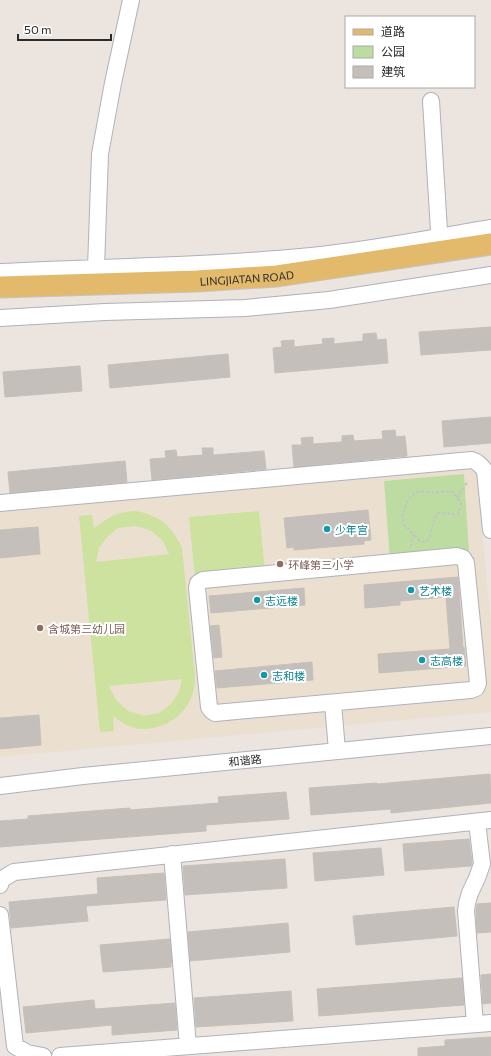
<svg xmlns="http://www.w3.org/2000/svg" width="491" height="1056" viewBox="0 0 491 1056" font-family="Commissioner,'Noto Sans SC',sans-serif">
<style>
.education{fill:#ebdfd0}
.green{fill:#bcdca1}
.pitch{fill:#cde29e;fill-rule:evenodd}
.building{fill:#c4bfba;stroke:#c7c0b8}
.lines{fill:none;stroke-linecap:round;stroke-linejoin:round}
.minor-casing{stroke:#afb2ba;stroke-width:18}
.major-casing{stroke:#c4c4c4;stroke-width:23}
.path{stroke:#c4c4c4;stroke-width:2;stroke-dasharray:3 2;stroke-linecap:butt}
.minor{stroke:#fff;stroke-width:16}
.major{stroke:#e3ba6c;stroke-width:21}
.culture-dot{fill:#0f9aa8;stroke:#fff;stroke-width:1.5}
.education-dot{fill:#8d6e63;stroke:#fff;stroke-width:1.5}
.labels{text-anchor:middle;dominant-baseline:central;stroke-width:4;stroke-linejoin:round;paint-order:stroke}
.street-label{font-size:11px;fill:#2b2b2b;stroke:#fff}
.culture-label{font-size:11px;fill:#0d838f;stroke:#fff;text-anchor:start}
.education-label{font-size:11px;fill:#785e54;stroke:#fff;text-anchor:start}
</style>
<rect width="100%" height="100%" fill="#ebe4df"/>
<path class="education" d="M476,466L491,624V712L0,757V508Z"/>
<path class="green" d="M464,474L469,552L390,559L384,481Z"/>
<path class="pitch" d="M136,511C160,516 171,525 182,548L195,676C195,680 195,684 194,688C189,715 162,733 135,728C127,726 120,721 113,716L114,731L100,732L79,516L92,515L94,528C110,517 116,512 136,511ZM135,526L150,530L163,541L169,554L96,562L99,548L107,537L118,528ZM182,679L179,692L171,704L159,713L145,716L128,711L116,700L109,686Z
M259,511L265,571L195,578L189,517Z"/>
<path class="building" d="M491,327V350L421,355L419,332Z
M376,333L377,340L386,339L388,363L275,373L273,348L282,347L281,341L294,340V347L323,344L322,339L334,338V344L363,341V334Z
M228,354L230,377L110,388L108,365Z
M80,366L82,391L5,397L3,372Z
M491,417V443L444,447L442,421Z
M395,430L396,437L405,436L407,456L294,467L292,445H302L301,438L313,437V444L342,442V436L353,435L354,441L383,439L382,431Z
M202,448H213V455L264,451L266,469L152,480L150,459L166,458L165,451L176,450L177,457L203,455Z
M125,461L127,482L10,493L8,472Z
M368,510L371,540L364,541V544L294,550V547L287,548L284,518Z
M38,527L40,554L0,558V530Z
M458,577L463,648L464,647L466,666L379,673L378,654L450,649L446,597L400,601V605L365,608L364,585Z
M304,588L305,605L211,613L209,596Z
M219,625L222,657L214,658L210,626Z
M312,662L313,680L217,688L215,671Z
M39,715L41,745L0,749V718Z
M490,774L491,803L391,813V809L311,815L309,788L377,783V784Z
M286,792L289,819L206,825V831L24,845L0,847V821L28,819V816L130,808V810L219,803L218,797Z
M469,839L472,863L471,866L405,871L403,844Z
M381,848L384,875L315,881L313,853Z
M285,859L287,888L185,895L183,866Z
M164,873L166,900L86,906L88,921L11,928L9,902L98,894L97,878Z
M491,903V932L477,933L476,911L477,904Z
M454,907L457,936L356,945L353,916Z
M288,923L290,952L190,961L188,932Z
M170,939L172,963H171V967L103,972L100,945Z
M491,974V1003L483,1004L481,975Z
M462,978L464,1005L319,1016L317,989Z
M291,991L293,1021L196,1027L194,998Z
M94,1000L95,1009L175,1003L177,1030L112,1035V1025L26,1033L23,1007Z
M491,1037V1056H418V1048L445,1046V1040Z"/>
<g class="lines">
<defs>
<path id="minor" d="M431,101L440,247
M96,268L100,154L113,83L131,0
M0,272C104,267 208,266 311,256C372,250 431,238 491,228
M0,318L105,312L245,308L329,300L491,275
M0,503L472,460C478,462 481,465 485,471L491,530
M457,556L463,558L466,563L478,683L476,688L471,690L215,713L211,710L209,707L197,588L198,583L203,580Z
M333,703L337,751
M0,786L83,776L491,736
M172,854L188,1046
M0,885L2,879L14,872L491,820
M0,915L15,1046L27,1053L43,1056
M475,1024L466,911L467,903L470,893L477,878L482,864L477,822
M60,1056L491,1023"/>
<g id="major">
<path id="s1" d="M0,287L197,281L277,276L491,244"/>
</g>
</defs>
<use href="#minor" class="minor-casing"/>
<use href="#major" class="major-casing"/>
<path class="path" d="M457,498L468,481
M411,547V543L414,534C417,539 419,542 426,542C434,534 430,522 438,513H446L455,515L458,514L461,504L453,492L449,491L432,493L423,491L417,492L411,496L407,502L405,509L402,514L404,525L414,534"/>
<use href="#minor" class="minor"/>
<use href="#major" class="major"/>
</g>
<g class="culture-dot">
<circle cx="327" cy="529" r="4"/>
<circle cx="411" cy="590" r="4"/>
<circle cx="257" cy="600" r="4"/>
<circle cx="422" cy="660" r="4"/>
<circle cx="264" cy="675" r="4"/>
</g>
<g class="education-dot">
<circle cx="280" cy="564" r="4"/>
<circle cx="40" cy="628" r="4"/>
</g>
<g class="labels">
<g class="street-label">
<text stroke="none"><textPath href="#s1" startOffset="247">LINGJIATAN ROAD</textPath></text>
<text transform="translate(245 760) rotate(-6)">和谐路</text>
</g>
<g class="culture-label">
<text x="335" y="529">少年宫</text>
<text x="419" y="590">艺术楼</text>
<text x="265" y="600">志远楼</text>
<text x="430" y="660">志高楼</text>
<text x="272" y="675">志和楼</text>
</g>
<g class="education-label">
<text x="288" y="564">环峰第三小学</text>
<text x="48" y="628">含城第三幼儿园</text>
</g>
</g>
<rect x="345" y="16" width="130" height="72" fill="#ffffff" stroke="#aaaaaa"/>
<rect x="353" y="29" width="20" height="6" fill="#e3ba6c" stroke="#aaaaaa"/>
<text x="381" y="36" font-size="12" fill="#2b2b2b">道路</text>
<rect x="353" y="46" width="20" height="12" fill="#bcdca1" stroke="#aaaaaa"/>
<text x="381" y="56" font-size="12" fill="#2b2b2b">公园</text>
<rect x="353" y="66" width="20" height="12" fill="#c4bfba" stroke="#aaaaaa"/>
<text x="381" y="76" font-size="12" fill="#2b2b2b">建筑</text>
<path d="M18 34v6h93v-6" fill="none" stroke="#2b2b2b" stroke-width="2"/>
<text x="24" y="34" font-size="12" fill="#2b2b2b" stroke="#ffffff" stroke-width="3" paint-order="stroke">50 m</text>
</svg>
